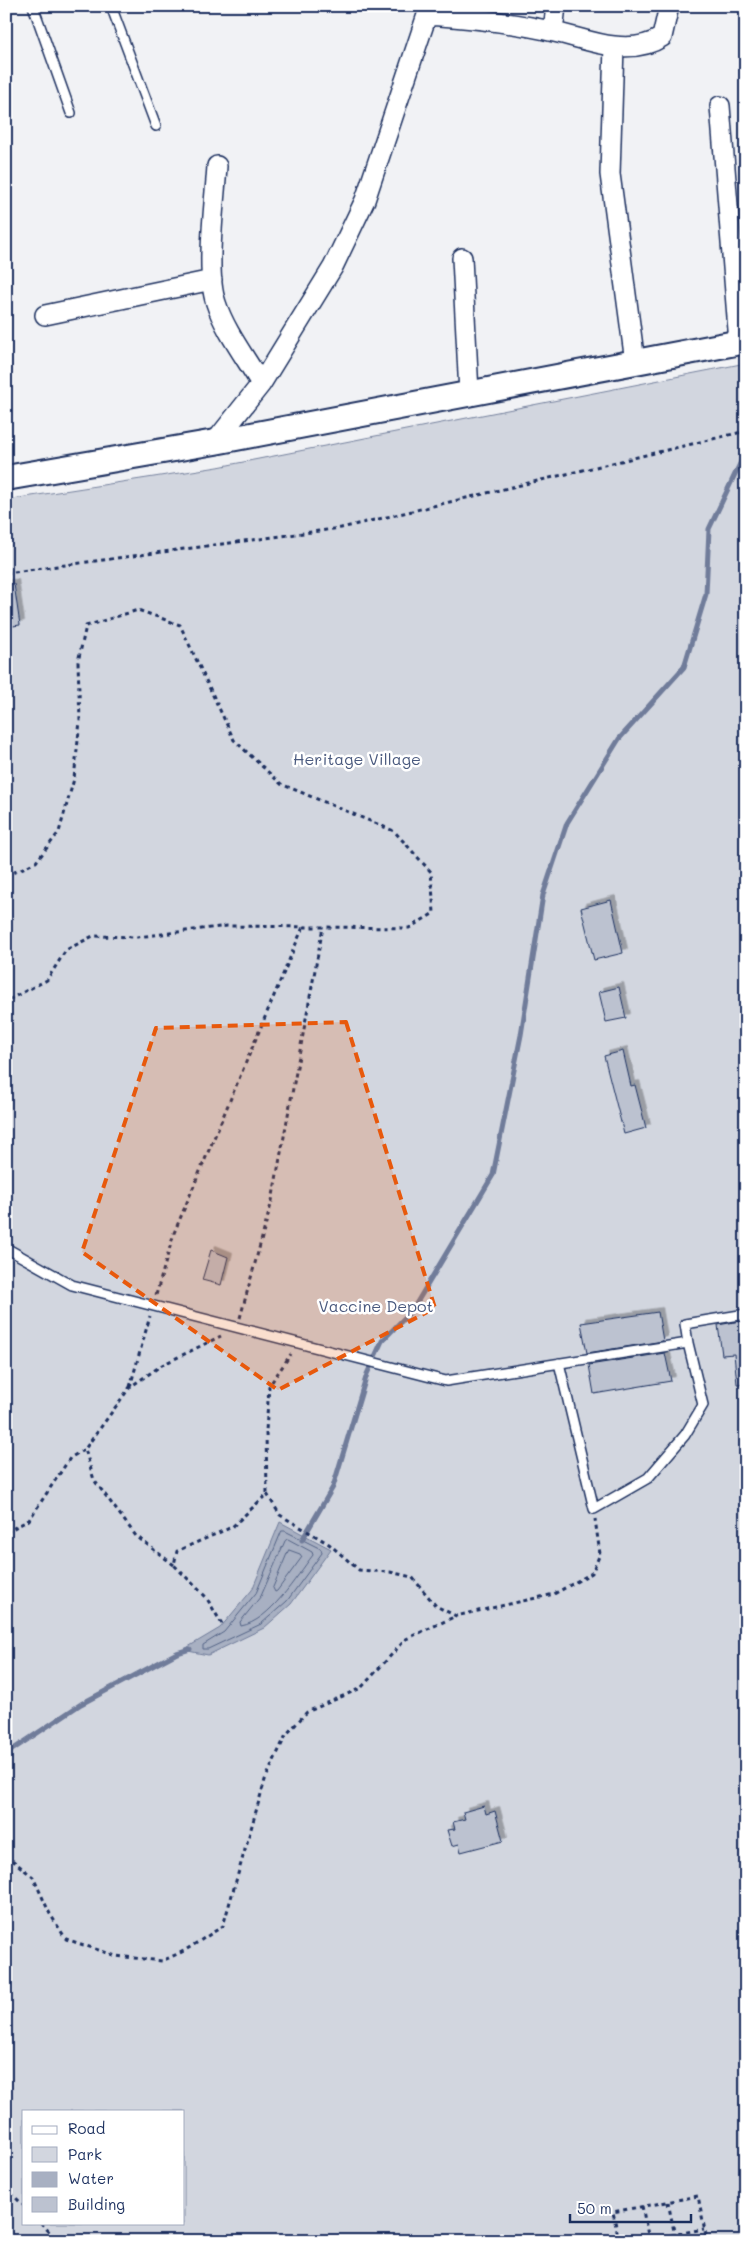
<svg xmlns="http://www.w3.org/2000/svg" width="752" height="2247" viewBox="0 0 752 2247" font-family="Mali,sans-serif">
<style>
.green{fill:#d2d6df;stroke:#76829e;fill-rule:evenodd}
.water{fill:#a8b0c2;stroke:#707c9a}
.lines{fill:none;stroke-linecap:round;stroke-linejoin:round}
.shore{stroke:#536386;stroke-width:1}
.stream{stroke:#707c9a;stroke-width:5}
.building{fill:#bcc2d0;stroke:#1b2f5e;filter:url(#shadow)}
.service-casing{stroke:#1b2f5e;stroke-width:12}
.minor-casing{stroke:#1b2f5e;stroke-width:22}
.tertiary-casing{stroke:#1b2f5e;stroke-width:28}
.path{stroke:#1b2f5e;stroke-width:3;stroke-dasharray:4 4;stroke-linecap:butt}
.service{stroke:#fff;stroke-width:9}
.minor{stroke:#fff;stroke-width:19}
.tertiary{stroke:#fff;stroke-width:24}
.marked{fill:#e8590c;fill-opacity:0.2;stroke:#e8590c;stroke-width:4;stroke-dasharray:10 6;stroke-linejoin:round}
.labels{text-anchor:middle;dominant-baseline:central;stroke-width:5;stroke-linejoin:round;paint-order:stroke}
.park-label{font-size:16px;fill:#49597e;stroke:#fff}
</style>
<defs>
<filter id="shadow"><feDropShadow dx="4.5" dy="-4.5" stdDeviation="0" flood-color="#0004"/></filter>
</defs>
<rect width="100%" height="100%" fill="#f1f2f5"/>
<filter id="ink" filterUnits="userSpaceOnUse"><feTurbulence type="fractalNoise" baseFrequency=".02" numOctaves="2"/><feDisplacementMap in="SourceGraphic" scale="10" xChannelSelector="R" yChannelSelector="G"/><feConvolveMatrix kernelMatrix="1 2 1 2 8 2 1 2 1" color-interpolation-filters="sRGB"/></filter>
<g filter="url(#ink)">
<path class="green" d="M746,363V2241H6V500L218,467ZM24,2111H184V2223H24Z"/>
<path class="water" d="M280,1522L331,1549L291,1604L264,1628L208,1655L183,1650L220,1628L252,1590Z"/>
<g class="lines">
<path class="shore" d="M282,1531H285L321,1549L322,1553L287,1601L261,1624L208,1649H203V1645L224,1632L256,1593Z
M288,1539L312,1552L313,1555C296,1577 270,1621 241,1626L240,1622L261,1596L285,1541Z
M289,1550L300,1554L302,1557L277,1591L275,1592L273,1588Z"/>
<path class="stream" d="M302,1540L333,1487L367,1374L382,1341L413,1309L493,1175L521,1035L543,895L567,823L619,739L684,667L706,594L709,529L746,451
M6,1754L81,1704L177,1653L190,1649"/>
</g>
<path class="building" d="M6,584H14L20,625L6,627Z
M611,900L623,953L594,960L581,908Z
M619,987L626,1018L606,1022L599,992Z
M623,1051L631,1086L635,1085L646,1128L624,1134L604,1056Z
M211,1250L228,1257L221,1285L202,1280Z
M658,1312L663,1341L587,1353L581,1323Z
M746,1320V1384H737L734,1354L722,1355L718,1325Z
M665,1353L671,1381L594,1394L589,1365Z
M484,1806L486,1814L495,1811L503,1841L461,1852L459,1844L452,1846L447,1830L455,1829L453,1822L465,1819L463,1812Z"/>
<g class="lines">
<defs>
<path id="service" d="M33,6L71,113
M111,6L156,126
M6,1248L72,1285L446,1381L688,1343L685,1324L746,1314
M559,1363L594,1509L648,1478L685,1435L703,1405L688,1343"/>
<path id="minor" d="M428,15C471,18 513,22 554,32C574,36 594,44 614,46C631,48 648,46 662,37L669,6
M553,31L556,6
M614,46L610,174L635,362
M720,106L739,342
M217,166C215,201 205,272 216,303C225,331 246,358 261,384
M462,258L469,393
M45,315L212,280
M215,442L261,384L333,267L365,200L430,6"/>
<path id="tertiary" d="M6,478L215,442L746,341"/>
</defs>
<use href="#service" class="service-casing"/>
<use href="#minor" class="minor-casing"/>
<use href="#tertiary" class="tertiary-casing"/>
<path class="path" d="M6,573L341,528L746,431
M6,876L36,862L59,832L74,779L80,721L78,662L86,626L138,610L180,625L234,740L281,784L394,831L431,872L434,913L409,928L227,926L137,937L93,936L66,950L47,980L6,1001
M156,1295L174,1233L303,927
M240,1318L272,1201L323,927
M130,1387L150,1316
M267,1494L280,1515L329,1544L359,1570L390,1572L412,1577L436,1606L456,1616L554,1594L592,1573L600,1554L595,1519
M6,1532L29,1520L70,1458L85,1449
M174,1565L136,1536L94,1480L85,1449L130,1387L162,1365L221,1336
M222,1624L206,1597L174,1565L177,1551L232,1527L267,1494L266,1431L269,1386L291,1354
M6,1855L33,1877L50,1914L66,1939L116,1956L162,1961L184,1951L223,1926L265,1780L286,1735L307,1712L361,1688L406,1639L456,1616
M6,2169L11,2193L24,2206
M668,2202L676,2241
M642,2206L649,2240
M41,2223L58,2241
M619,2241L613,2212L698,2196L707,2241
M639,2241L704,2229"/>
<use href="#service" class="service"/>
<use href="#minor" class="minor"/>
<use href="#tertiary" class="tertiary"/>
</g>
</g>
<path class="marked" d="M346,1022L435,1308L278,1390L82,1252L156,1028Z"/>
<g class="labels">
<g class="park-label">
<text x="357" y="758">Heritage Village</text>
<text x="376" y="1305">Vaccine Depot</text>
</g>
</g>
<rect width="752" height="2247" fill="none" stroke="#fff" stroke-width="25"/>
<rect x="12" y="12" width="727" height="2222" fill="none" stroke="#1b2f5e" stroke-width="2" filter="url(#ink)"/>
<rect x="22" y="2110" width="162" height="115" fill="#ffffff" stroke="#a4acbf"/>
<rect x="32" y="2126" width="25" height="8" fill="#ffffff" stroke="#a4acbf"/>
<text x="68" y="2134" font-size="15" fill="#1b2f5e">Road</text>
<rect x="32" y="2147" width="25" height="15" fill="#d2d6df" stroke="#a4acbf"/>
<text x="68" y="2160" font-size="15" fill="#1b2f5e">Park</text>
<rect x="32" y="2172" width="25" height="15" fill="#a8b0c2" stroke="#a4acbf"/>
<text x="68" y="2184" font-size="15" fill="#1b2f5e">Water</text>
<rect x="32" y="2197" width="25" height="15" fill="#bcc2d0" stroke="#a4acbf"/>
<text x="68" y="2210" font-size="15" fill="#1b2f5e">Building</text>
<path d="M570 2214v8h121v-8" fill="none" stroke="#1b2f5e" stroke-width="2.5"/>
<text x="577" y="2214" font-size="15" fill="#1b2f5e" stroke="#ffffff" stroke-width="4" paint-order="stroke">50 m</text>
</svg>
